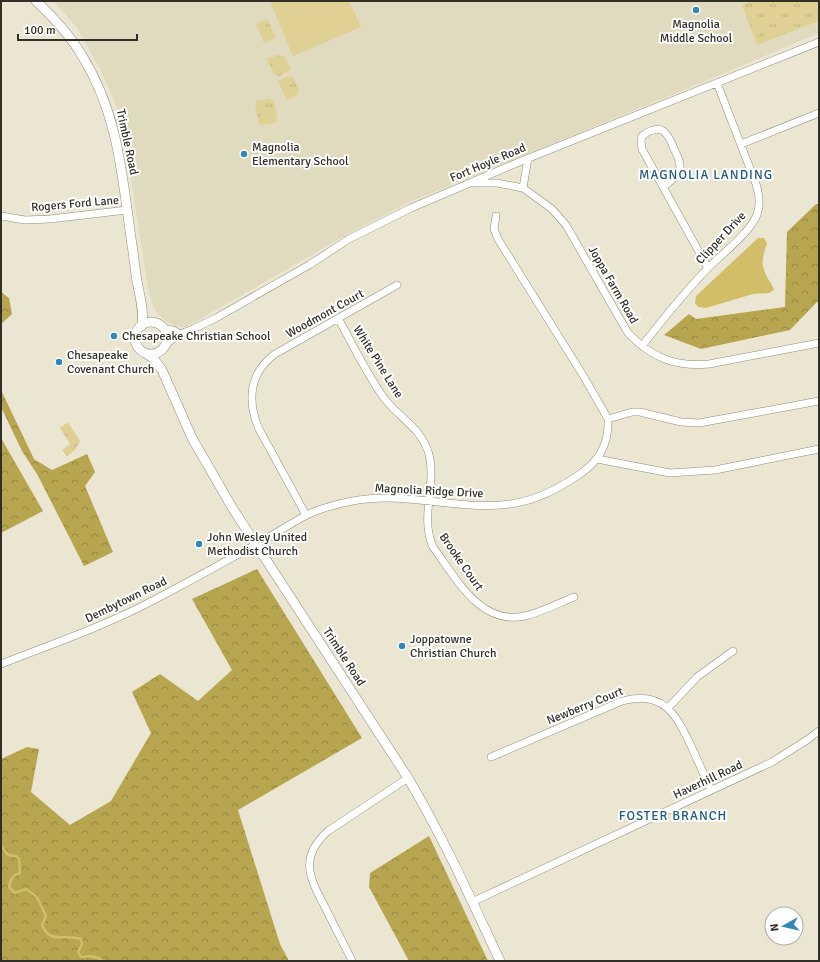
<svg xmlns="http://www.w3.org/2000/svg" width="820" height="962" viewBox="0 0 820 962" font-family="Signika,sans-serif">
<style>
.built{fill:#e0dabe}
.grass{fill:#dfd093}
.forest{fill:url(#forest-crowns)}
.park{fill:url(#park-tufts)}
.water{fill:#d2be69}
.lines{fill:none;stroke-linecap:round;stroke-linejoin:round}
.stream{stroke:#d2be69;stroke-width:2.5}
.minor-casing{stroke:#918d79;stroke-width:8}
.tertiary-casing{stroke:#918d79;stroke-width:10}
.minor{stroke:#fff;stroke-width:7}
.tertiary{stroke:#fff;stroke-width:9}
.poi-dot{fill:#3088b6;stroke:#fff;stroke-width:1.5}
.labels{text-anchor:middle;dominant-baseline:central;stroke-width:4;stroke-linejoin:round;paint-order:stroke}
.poi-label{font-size:12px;fill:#312f27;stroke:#fff;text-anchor:start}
.street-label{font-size:12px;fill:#312f27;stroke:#fff}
.neighbourhood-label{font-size:13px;letter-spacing:1px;fill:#215c7c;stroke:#fff}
</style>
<defs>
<pattern id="forest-crowns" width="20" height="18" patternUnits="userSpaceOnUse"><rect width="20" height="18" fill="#b8a54f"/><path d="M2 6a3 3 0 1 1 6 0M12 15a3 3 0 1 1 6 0" fill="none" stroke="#968742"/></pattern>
<pattern id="park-tufts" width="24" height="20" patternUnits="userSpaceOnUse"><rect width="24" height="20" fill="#dfd093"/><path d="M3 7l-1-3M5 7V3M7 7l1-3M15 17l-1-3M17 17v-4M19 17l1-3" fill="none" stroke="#c0b37f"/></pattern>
</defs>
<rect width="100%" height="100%" fill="#eae6d1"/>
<path class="built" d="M54,1H819V33L691,87L407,203L355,230L186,327H176L164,320L157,313L152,303L148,288L126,147L118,110L100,69L77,28Z"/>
<path class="grass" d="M270,1H349L361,27L293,56Z"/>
<path class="forest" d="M816,204H819V300L790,330L701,349L664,335L689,314L696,319L785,307L787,232Z
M1,292L9,298L12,314L1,324Z
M1,390L34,459L52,470L87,454L95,472L85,486L113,552L84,566L37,474L22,451L1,407Z
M1,438L43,511L1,533Z
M257,569L362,738L238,810L280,944L289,961H1V759L27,747L39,749L31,792L70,825L111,801L151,733L132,692L160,674L198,701L232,670L192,599Z
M429,836L488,961H409L369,887L370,873Z"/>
<path class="park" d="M752,1H819V21L757,45L742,5Z
M267,19L276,38L264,43L256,24Z
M276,55L285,57L291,70L279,76L274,74L267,59Z
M288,76L293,77L299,90L297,95L287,100L278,81Z
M270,99L274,101L277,119L275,123L260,125L259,123L255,105L256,101Z
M68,422L80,441L75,450L67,456L62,450L70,444L60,428Z"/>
<path class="water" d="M758,238H764L767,243C764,253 760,262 765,272C767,279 772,283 774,290L769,293L753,294L706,308L698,307L695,303L696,296Z"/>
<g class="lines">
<path class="stream" d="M1,846L8,855L16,856L19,859L20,873C12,875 11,879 9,887L15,893L26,889L37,897L46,916L42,925C50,945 64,933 81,939L82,944L78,952L81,957C89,956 96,955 103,961"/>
<defs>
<path id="minor" d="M741,144L819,113
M474,183H497L523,188L552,209L566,225L628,333C652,358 675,367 709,364L819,343
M663,187C668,183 676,178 679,172C682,165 678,157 675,151C668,133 662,121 642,136L641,141L642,149L708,268
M523,188L528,158
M1,216L25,220L50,219L127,210
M496,216L494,229L498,239L584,377L608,419L632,412H640L681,422L699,423L819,401
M338,318C353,345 366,373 384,398C399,418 419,426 428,451C438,483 419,515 433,547C456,578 480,626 525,616C542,612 559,603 574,597
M164,329L173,330L180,334
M166,344L180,334L193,329L216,318L309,265L349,239L411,208L519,162L819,42
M642,346C663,319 684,293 708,268C722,254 748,234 756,217C761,207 759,194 756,184L717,83
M597,459L670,473L715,470L819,449
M306,515L259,429C247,401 249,373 275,354L397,285
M1,664C52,644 105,626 154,600C188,582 221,564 255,545C272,536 288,525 305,516C322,507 341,503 358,500C409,492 460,511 510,504C535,501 556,490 577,476C599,462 609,445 608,419
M668,708L697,677L733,651
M491,757L622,701C664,689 677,716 692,748C698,762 705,776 711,790
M472,902L772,762L807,740L819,731
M352,961C344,944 335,928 327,911C311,880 297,859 328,831L408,778"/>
<path id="tertiary" d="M36,1C53,17 69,34 81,54C119,114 122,177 132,245C134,257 135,270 137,281C140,297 144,311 142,326
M135 338a16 16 0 1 1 32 0a16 16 0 1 1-32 0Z
M145,353L153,358L162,370L192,438L233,509L408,778C443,837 471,899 500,961"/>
</defs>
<use href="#minor" class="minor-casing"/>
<use href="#tertiary" class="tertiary-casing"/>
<use href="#minor" class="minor"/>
<use href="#tertiary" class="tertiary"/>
</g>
<g class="poi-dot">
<circle cx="696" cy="10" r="4"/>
<circle cx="244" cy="154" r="4"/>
<circle cx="114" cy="336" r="4"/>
<circle cx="59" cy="362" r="4"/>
<circle cx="199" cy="544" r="4"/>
<circle cx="402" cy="646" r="4"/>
</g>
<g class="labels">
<g class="poi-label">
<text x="696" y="24" text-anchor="middle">Magnolia<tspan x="696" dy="14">Middle School</tspan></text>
<text x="252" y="147">Magnolia<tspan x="252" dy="14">Elementary School</tspan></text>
<text x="122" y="336">Chesapeake Christian School</text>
<text x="67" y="355">Chesapeake<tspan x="67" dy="14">Covenant Church</tspan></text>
<text x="207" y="537">John Wesley United<tspan x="207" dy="14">Methodist Church</tspan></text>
<text x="410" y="639">Joppatowne<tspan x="410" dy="14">Christian Church</tspan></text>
</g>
<g class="street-label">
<text transform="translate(127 142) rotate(78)">Trimble Road</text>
<text transform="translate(488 163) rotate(-23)">Fort Hoyle Road</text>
<text transform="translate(75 204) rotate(-5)">Rogers Ford Lane</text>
<text transform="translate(721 238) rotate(-47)">Clipper Drive</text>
<text transform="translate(613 285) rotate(60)">Joppa Farm Road</text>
<text transform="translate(325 314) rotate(-29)">Woodmont Court</text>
<text transform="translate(378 362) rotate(58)">White Pine Lane</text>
<text transform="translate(429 491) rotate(3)">Magnolia Ridge Drive</text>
<text transform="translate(461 562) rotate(55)">Brooke Court</text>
<text transform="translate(126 600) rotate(-26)">Dembytown Road</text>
<text transform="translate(344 657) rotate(57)">Trimble Road</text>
<text transform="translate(585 706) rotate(-22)">Newberry Court</text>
<text transform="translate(708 780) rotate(-25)">Haverhill Road</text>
</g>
<g class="neighbourhood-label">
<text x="706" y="175">MAGNOLIA LANDING</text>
<text x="673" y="816">FOSTER BRANCH</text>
</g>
</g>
<rect width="820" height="962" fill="none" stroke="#312f27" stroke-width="4"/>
<g transform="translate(784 926) rotate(262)"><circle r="19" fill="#ffffff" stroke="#adaca9"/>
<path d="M0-3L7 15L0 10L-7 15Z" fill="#3088b6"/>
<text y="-6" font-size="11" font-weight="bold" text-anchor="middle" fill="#312f27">N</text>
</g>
<path d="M18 34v6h119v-6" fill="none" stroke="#312f27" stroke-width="2"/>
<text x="24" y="34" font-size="12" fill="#312f27" stroke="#ffffff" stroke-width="3" paint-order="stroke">100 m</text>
</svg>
